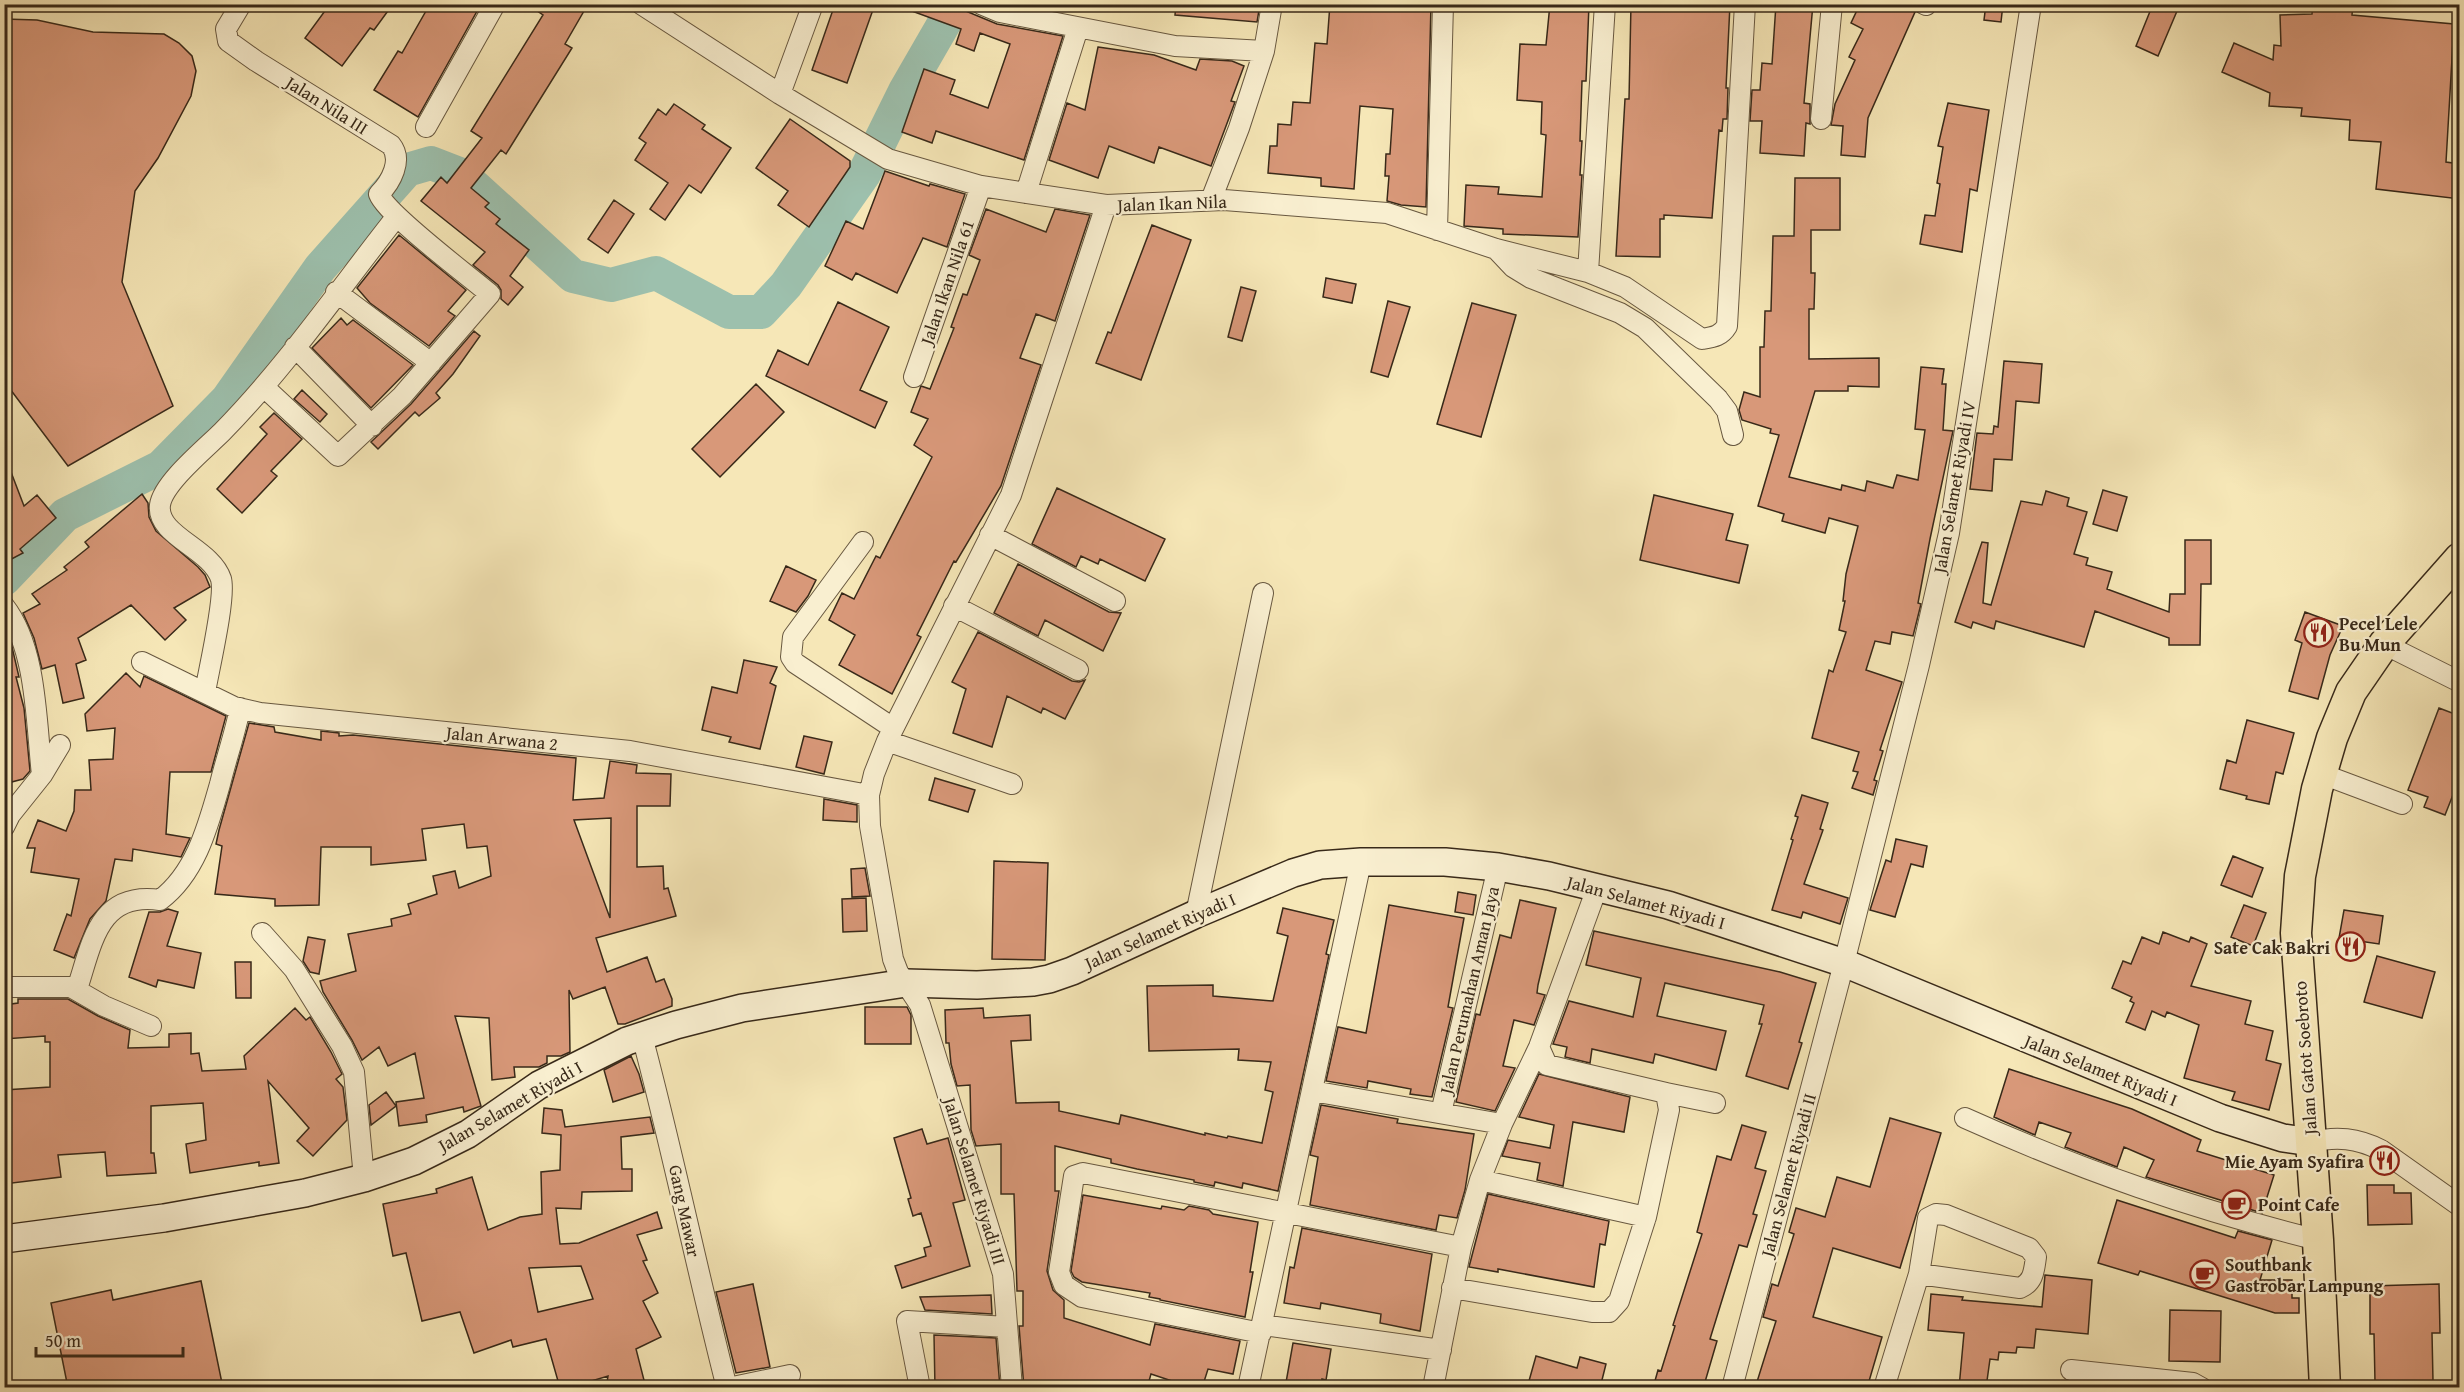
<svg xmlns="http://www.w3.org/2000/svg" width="2464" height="1392" viewBox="0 0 2464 1392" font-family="'Gentium Book Plus',serif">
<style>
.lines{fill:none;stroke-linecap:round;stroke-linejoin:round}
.river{stroke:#9dc0ad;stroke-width:34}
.building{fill:#d89879;stroke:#382919;stroke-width:1.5;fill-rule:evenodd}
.minor-casing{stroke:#685840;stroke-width:22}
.secondary-casing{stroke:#382919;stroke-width:30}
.primary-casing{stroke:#382919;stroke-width:33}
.minor{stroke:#f9efd0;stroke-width:20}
.secondary{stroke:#f9efd0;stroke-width:27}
.primary{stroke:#f6e7b7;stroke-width:30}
.labels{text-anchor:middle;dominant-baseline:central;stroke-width:4.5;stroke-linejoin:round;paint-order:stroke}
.street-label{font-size:18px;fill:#382919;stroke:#f9efd0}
.poi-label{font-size:18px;font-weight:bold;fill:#382919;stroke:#f9efd0;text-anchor:start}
</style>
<rect width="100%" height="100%" fill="#f6e7b7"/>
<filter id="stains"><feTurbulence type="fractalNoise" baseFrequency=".00333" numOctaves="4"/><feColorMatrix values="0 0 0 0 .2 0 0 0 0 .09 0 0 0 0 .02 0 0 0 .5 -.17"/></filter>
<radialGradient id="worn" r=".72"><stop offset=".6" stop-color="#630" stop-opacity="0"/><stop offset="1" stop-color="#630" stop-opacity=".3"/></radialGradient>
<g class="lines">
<path class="river" d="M4,579L65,515L161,467L227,400L320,268L407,170L431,163L462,175L573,276L611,285L656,273L729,312H761L786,285L864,174L905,91L950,13L952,4"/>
</g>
<path class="building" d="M330,4H393L374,30L370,28L342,66L305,38Z
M430,4H481L418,117L374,90L398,51L402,53Z
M527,4H588L565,44L572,48L506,154L501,150L471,188L489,203L485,207L500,219L496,224L529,250L510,276L523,287L508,305L501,299V290L498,285L473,265L485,252L421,201L441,177L447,183L482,138L471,131L543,15Z
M835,4H875L847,83L812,70Z
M898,4H949L997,24L1063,36L1024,160L936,131L932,143L902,132L924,69L955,80L950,94L988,108L1010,44L980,33L974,51L956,44L961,29L898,6Z
M1176,4H1260L1257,22L1175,15Z
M1330,4H1431L1426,207L1401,205L1387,201L1389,176H1385L1386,154H1390L1393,109L1360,106L1354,189L1321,186V178L1268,173L1270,146H1277L1278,124L1291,125L1293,102L1310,103L1315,43L1327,44Z
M1550,4H1589L1586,81H1582L1580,141H1582L1580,175H1582L1578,237L1503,234V229L1464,226L1466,185L1499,187L1498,194L1542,197L1546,135L1541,134L1542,102L1517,100L1520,44L1546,45Z
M1631,4H1730L1726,88H1728L1727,119H1723L1722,131L1719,130L1712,218L1664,215V219H1660V257L1616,256L1625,99H1629Z
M1776,4H1813L1804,103L1810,104V124L1806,123L1804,156L1760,153L1762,121H1750L1752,90H1760L1762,63L1772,64Z
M1860,4H1899L1915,12L1868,118L1865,157L1841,155L1843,126L1831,125L1835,104L1855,60L1849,57L1863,29L1851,23Z
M1986,4H2003L2001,22L1984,20Z
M2153,4H2180L2158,56L2136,46Z
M2313,4H2353L2352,15L2454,24L2446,162L2460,164V199L2376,189L2381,142L2349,140L2350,120L2301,116L2302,108L2269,106L2270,93L2222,72L2234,43L2273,60L2274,45L2281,46L2280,15L2312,14Z
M4,19L37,20L93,32L164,34L179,43L192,56L196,71L191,96L158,158L135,191L122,282L173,406L68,466L4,381Z
M1098,47L1154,55L1196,70L1200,59L1232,61L1244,66L1231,101L1235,102L1211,166L1159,147L1154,163L1109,146L1098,178L1049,160L1067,103L1085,110Z
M1948,103L1989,110L1977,191L1970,189L1962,252L1920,244L1925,215L1935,216L1940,184L1937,183L1943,147L1938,146Z
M674,104L705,125L702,129L731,148L701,193L689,185L665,220L650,209L668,183L635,160L646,143L639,138L658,109L666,115Z
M790,119L850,161V167L809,227L778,205L788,191L756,168Z
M885,171L929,186L930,184L965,194L947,247L923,238L897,293L856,273L852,280L825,266L846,221L863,229Z
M1795,178H1840V230H1811V273H1815L1814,309H1809V359L1879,358V387L1848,386V391H1815L1789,477L1841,490L1842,485L1865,491L1867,481L1893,488L1897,475L1918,480L1925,430L1915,429L1921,367L1944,369L1942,384H1946L1943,430L1953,431L1930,539L1918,603L1921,604L1913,636L1892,632L1890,644L1875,641L1866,670L1902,682L1880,750L1883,751L1874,780L1877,781L1873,795L1852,788L1858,772L1853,771L1859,752L1812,738L1829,670L1833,672L1846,632L1839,630L1845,601H1843L1846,574L1858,526L1829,518L1825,533L1782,521L1784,514L1758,506L1779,435L1770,433L1771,429L1742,420L1739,410L1744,392L1760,397V347H1764L1765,311H1771L1773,236H1794Z
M614,200L634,214L608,253L588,239Z
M986,209L1046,232L1055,209L1090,215L1055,321L1036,314L1020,358L1041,365L1001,486L956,562L954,561L917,635L921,637L892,694L839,665L855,635L829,620L842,593L854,599L876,556L880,558L932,457L914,445L928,419L911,412L921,386L930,389L954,328L951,327L963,294L967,295L980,260L969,255Z
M1152,225L1191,240L1141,380L1096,363L1108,332L1111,333Z
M399,235L466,290L448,311L455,316L429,346L370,303L357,288Z
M1326,278L1356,284L1352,303L1323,297Z
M1241,287L1256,291L1242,341L1228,337Z
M1388,301L1410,307L1388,377L1371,372Z
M838,302L889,327L860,390L887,402L875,428L766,376L778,350L808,365Z
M1472,303L1516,315L1481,437L1437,424Z
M341,318L347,325L353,320L413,365L371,408L312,348Z
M474,331L480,336L453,374L436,393L440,398L419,416L415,412L378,449L371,442L411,404Z
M2004,361L2042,364L2039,403L2016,401L2012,460L1994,459L1992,491L1970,489L1977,433L1993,434L1994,426L1998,427Z
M756,384L784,412L720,477L692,449Z
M302,390L327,414L320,422L294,399Z
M274,413L302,439L271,471L277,476L242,513L217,489L267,434L260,427Z
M6,459L24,506L37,495L56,518L20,549L23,553L4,563Z
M1057,488L1165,539L1145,581L1100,559L1098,564L1081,556L1076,567L1032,544Z
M2103,490L2127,497L2117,531L2093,524Z
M2046,491L2069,498L2067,506L2087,512L2074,554L2088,558L2086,565L2112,572L2107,589L2169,612L2170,594H2185V540H2211V584H2201L2200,645H2169V638L2095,611L2084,647L1996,621L1994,629L1973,622L1971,628L1955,622L1982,542L1988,543L1983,603L1991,605L2021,501L2042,505Z
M142,494L148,503L149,517L156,531L198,567L205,575L210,587L174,608L186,620L165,640L131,605L78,638L86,660L76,664L84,698L63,703L55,665L42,669L34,638L23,613L40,604L32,594L67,570L64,567L89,547L85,542Z
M1654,495L1733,514L1726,540L1748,545L1739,583L1640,560Z
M1018,564L1109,612L1121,613L1103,651L1045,620L1038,636L994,613Z
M786,566L816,580L808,596L796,612L770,601Z
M2305,612L2343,626L2330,655L2318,699L2289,691L2302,643L2295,640Z
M4,629L12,647L19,677H16L24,708L30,771L23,779L4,784Z
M978,632L1072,681L1079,682L1085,680L1065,719L1043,708L1041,713L1007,696L992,747L953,733L966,689L952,682Z
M744,660L777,667L770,683L776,686L760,749L729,742L731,737L702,730L712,687L737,693Z
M126,673L140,687L144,676L226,716L211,772H170L166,834L190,838L181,857L133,849L132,861L115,859L106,901L90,919L74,958L54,950L67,914L71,916L79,879L31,872L35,848H27L38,820L66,831L74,811L75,790H91L89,760L113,759L115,728L87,731L85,714Z
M2439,708L2460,716V777L2445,815L2424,807L2428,797L2408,790Z
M2247,720L2294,733L2283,774L2276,772L2269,804L2246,799L2247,796L2220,789L2227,760L2236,763Z
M249,723L274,727L275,732L321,740V731L339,733V736L353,735L576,758L573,800L604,798L610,761L637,765L636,773L671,774L670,806H637V867L663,866L664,889L668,888L676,916L596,938L607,972L647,957L656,982L664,979L672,999V1006L625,1024H618L605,987L573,999L569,990L570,1052L561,1056H547V1063L539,1067H514L515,1077L492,1080L489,1018L455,1016L481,1106L464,1112L463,1107L426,1115L427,1122L399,1126L396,1102L424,1098L415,1053L388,1066L379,1047L362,1060L352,1040L323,992L320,981L356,971L348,934L392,926L391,919L411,914L408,904L437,894L433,876L455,871L459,888L491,876L487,846L467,848L464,824L422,829L426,860L371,865V847H321L319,905L275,906V899L215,894L222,846L216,844L219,830ZM611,818L610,918L574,820Z
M804,736L832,742L824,774L796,767Z
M935,778L975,790L968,812L929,800Z
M1802,795L1828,803L1820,829L1823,830L1804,884L1848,898L1840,924L1803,912L1801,918L1772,910L1793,840L1791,839L1798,817L1795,816Z
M824,799L857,805V822L823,820Z
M1896,839L1927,846L1923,867L1911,864L1895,917L1870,910L1886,860L1891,862Z
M2233,856L2263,868L2252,897L2221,885Z
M994,861L1048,863L1045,960L992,959Z
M865,868L870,896L852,897L851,869Z
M1458,892L1476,895L1473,915L1455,912Z
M866,898L867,931L843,932L842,899Z
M1520,900L1556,908L1538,985L1537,993L1545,995L1534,1025L1514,1020L1503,1066L1515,1068L1495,1111L1456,1102L1476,1014L1480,1015L1500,935L1511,938Z
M1389,905L1464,918L1448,1007L1453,1008L1432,1097L1410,1094L1411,1089L1368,1081L1367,1088L1326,1081L1338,1027L1366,1033Z
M2244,905L2266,913L2253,946L2231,937Z
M1283,908L1334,920L1326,954L1329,955L1278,1191L1243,1183L1242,1188L1215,1182L1214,1186L1194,1182V1180L1137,1169L1111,1163V1159L1055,1146V1191H1059L1047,1271L1053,1290L1064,1300V1318L1150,1345L1155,1324L1240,1341L1233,1374L1208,1369L1202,1388H1193L1151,1374L1147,1388H1024L1019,1326H1023V1291H1017L1014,1194H1001V1144L976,1146L971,1130L970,1085L957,1086L951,1064L949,1043H946L945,1010L983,1008L984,1018L1030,1015L1031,1040L1011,1041L1016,1103L1059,1102V1111L1119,1124L1121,1115L1205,1135V1133L1227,1138L1228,1136L1262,1143L1273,1092L1265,1090L1271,1062L1238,1060L1239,1049L1149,1051L1147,986L1213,985V996L1273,1001L1288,936L1277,933Z
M168,909L178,912L167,946L201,953L194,988L158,980L156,987L129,977L149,912H160Z
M2344,910L2383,916L2379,944L2339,938Z
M1594,931L1780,972L1816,983L1799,1042L1802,1043L1788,1089L1746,1076L1762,1024H1759L1764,1005L1665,983L1657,1016L1726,1031L1716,1070L1655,1054L1653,1063L1592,1049L1590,1063L1565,1057L1567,1047L1553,1044L1569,1001L1633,1017L1641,978L1586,965Z
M2163,932L2189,942L2191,937L2207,944L2191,986L2251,1001L2245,1024L2273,1031L2266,1060L2281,1064L2269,1110L2232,1100L2235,1092L2184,1078L2199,1025L2167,1012L2165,1017L2152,1011L2145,1030L2126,1022L2134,1003L2130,1001L2132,997L2112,988L2123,961L2131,964L2142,937L2159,944Z
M308,937L325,940L319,974L310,972L303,961Z
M2377,956L2435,972L2422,1018L2364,1002Z
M235,962H251V998H236Z
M18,999H68L98,1016L130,1030L128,1048L169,1047V1034L191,1033V1054L199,1053L202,1071L246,1069L244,1056L295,1008L306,1020L310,1017L331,1052L342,1074L336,1079L343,1087L347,1120L313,1156L297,1141L309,1128L268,1081L279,1163L259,1166V1162L190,1173L186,1144L206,1140L203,1103L151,1106V1153H154L156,1173L107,1176L105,1152L58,1155L61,1177L4,1184V1090L50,1087V1042H45V1036L4,1039V1005L18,1003Z
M865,1007H907L911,1015V1044H865Z
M631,1056L639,1074L644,1092L613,1102L604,1070Z
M2009,1069L2132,1109L2201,1140L2197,1151L2274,1175L2262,1213L2146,1177L2154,1160L2124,1147L2117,1167L2065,1147L2071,1133L2039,1122L2035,1135L1994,1117Z
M1539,1074L1630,1097L1624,1132L1573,1122L1563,1186L1537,1180L1540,1163L1502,1156L1508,1140L1550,1148L1554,1125L1519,1117Z
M386,1092L396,1106L371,1125L369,1105Z
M1321,1105L1398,1119L1397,1123L1474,1134L1465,1190L1457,1218L1439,1215L1436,1230L1310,1205L1318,1157L1310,1155Z
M544,1108L562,1110L565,1127L650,1117L654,1133L621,1137L622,1169H632V1191L582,1192L581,1209L556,1208L560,1244L579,1243L657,1212L662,1228L637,1235L647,1260L643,1261L658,1293L643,1301L661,1337L636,1349L646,1388H606L608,1376L568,1388H560L546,1339L513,1347L511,1340L474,1353L460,1312L422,1321L406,1253L393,1256L383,1204L437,1193L436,1189L472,1177L488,1230L520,1217L542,1214L541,1172L560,1170L561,1135L542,1133ZM581,1266L593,1299L538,1312L529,1268Z
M1890,1118L1941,1133L1900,1268L1833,1248L1813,1317L1882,1337L1867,1388H1764L1756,1385L1776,1321L1763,1317L1772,1284L1778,1286L1794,1234L1789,1232L1796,1208L1825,1217L1837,1177L1870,1187Z
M1742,1125L1766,1132L1755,1168L1766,1171L1753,1214L1757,1215L1747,1247L1739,1245L1710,1339L1717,1341L1705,1382H1703L1701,1388H1653L1658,1370L1661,1371L1675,1326L1673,1325L1702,1234L1697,1232L1717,1156L1731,1160Z
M922,1129L927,1144L948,1138L965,1200L953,1203L970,1266L902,1288L895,1266L926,1256L924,1248L931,1246L921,1213L913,1216L908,1199L911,1198L894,1138Z
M2367,1185H2394V1193H2411L2412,1224L2368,1225Z
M1488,1194L1609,1221L1605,1245L1600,1244L1594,1287L1498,1269V1272L1469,1267Z
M1083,1195L1161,1209L1162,1206L1184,1210L1189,1206L1209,1210L1213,1214L1258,1222L1250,1272H1253L1245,1317L1160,1300V1299L1149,1297L1150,1293L1082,1282L1074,1277L1071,1271Z
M2117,1200L2235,1238L2238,1231L2272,1240L2260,1280H2292V1298H2299V1313H2275L2140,1271L2138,1275L2098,1263Z
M1302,1228L1432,1254L1420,1331L1380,1323L1381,1314L1321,1303L1320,1309L1284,1303L1290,1267L1294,1268Z
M2045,1275L2092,1280L2088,1334L2036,1329L2034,1348L2017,1347L2016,1353L1999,1352L1998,1360L1990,1359L1986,1388H1959L1964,1333L1928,1330L1931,1294L1963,1297L1962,1300L2042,1307Z
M201,1281L223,1388H68L51,1303L111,1290L113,1300Z
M753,1284L770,1367L736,1373L716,1292Z
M2439,1284L2440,1333H2432L2433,1381L2375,1382L2374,1334H2370V1286Z
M991,1295L992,1314L925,1310L920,1297Z
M2170,1310L2221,1311L2220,1362L2169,1361Z
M934,1335L996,1338L1000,1388H935Z
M1293,1343L1331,1349L1326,1380L1322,1379L1321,1388H1285Z
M1536,1356L1577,1368L1580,1357L1606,1364L1600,1388H1527Z"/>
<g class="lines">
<defs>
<path id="minor" d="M241,4L226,29L228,41L256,61L391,145C403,160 391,182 379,194C386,214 469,276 490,294L402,396L338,456L264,387
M641,4L780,94L888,159L981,186L1106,205L1224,200L1387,213L1496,249L1588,272L1625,287L1702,339C1714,337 1721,336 1727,326L1745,4
M981,4L1000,12L1175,46L1264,51
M1924,4L1926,5
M780,94L813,4
M1821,119L1832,4
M426,127L495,4
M1026,193L1078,28
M1211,200L1239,128L1264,51L1272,4
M1437,230L1443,4
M1496,249L1513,267L1531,278L1620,313L1645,328L1718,399L1727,411L1733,435
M1588,272L1605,4
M336,292L431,363
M295,347L372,426
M914,377L981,186
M990,535L1115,601
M863,542L793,637L791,657L795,663L893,728
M4,606C37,648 36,722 42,775
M954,606L1078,670
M2384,644L2460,682
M142,662L234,707L260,713L630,751L869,795
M205,692C209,669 226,597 221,579C211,548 156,536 160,505C163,483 206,448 222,432C286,367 340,288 397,216
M887,741L1012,784
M2322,774L2402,804
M4,827L10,815L42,775L60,745
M1196,914L1263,593
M262,933L294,969L342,1046L354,1072L364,1178
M4,987H71L104,1006L151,1026
M77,989C92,944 98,891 160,900C196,873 208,826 220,784C226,759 235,734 240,708
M642,1036C673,1152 697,1271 727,1388
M1312,1091L1502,1124
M1666,1093L1715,1103
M1441,1113L1498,867
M1965,1118C2083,1171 2193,1209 2318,1240
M2311,1142C2337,1136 2357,1138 2381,1150L2460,1206
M1480,1180L1646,1217
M1452,1288L1592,1312H1609L1619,1301L1646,1217L1669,1110L1666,1093L1547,1065L1539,1047
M1263,1325L1441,1350
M1261,1333L1082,1297L1064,1285L1059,1272L1074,1176L1083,1173L1461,1247
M2071,1370L2193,1383L2202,1388
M728,1388L790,1375
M920,1388L907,1321L1007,1327
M1012,1388L1003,1274L920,1005L898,972L893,959L870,826L869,795L874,774L887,741L1011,495L1106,205
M1248,1388L1361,862
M1433,1388L1461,1247L1480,1180L1502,1124L1539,1047L1597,888
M1732,1388L1844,963L1919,665L1949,533L2031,4
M1884,1388L1919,1274L1928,1218L1936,1214L1946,1215L2029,1248L2036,1257C2034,1270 2034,1282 2020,1288L1919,1274"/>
<path id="secondary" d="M4,1239L164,1218L305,1193L364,1178L414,1161L468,1134L539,1085L627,1041L676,1025L742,1008L906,983L977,985L1033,982L1049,979L1072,971L1196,914L1293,873L1320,865L1361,862H1445L1498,867L1549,876L1668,905L1844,963L2220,1118L2283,1138L2311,1142"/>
<path id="primary" d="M2325,1388L2318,1240L2296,933L2300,876L2317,789L2332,738L2351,692L2384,644L2460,558"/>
</defs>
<use href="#minor" class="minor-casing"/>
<use href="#secondary" class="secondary-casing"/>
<use href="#primary" class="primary-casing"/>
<use href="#minor" class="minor"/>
<use href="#secondary" class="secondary"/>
<use href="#primary" class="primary"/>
</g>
<defs>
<symbol id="restaurant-ring" viewBox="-11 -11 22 22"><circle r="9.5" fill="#f9efd0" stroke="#8f2418" stroke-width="1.5"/><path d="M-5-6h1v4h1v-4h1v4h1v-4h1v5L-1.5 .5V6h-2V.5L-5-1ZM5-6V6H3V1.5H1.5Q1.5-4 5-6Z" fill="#8f2418"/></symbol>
<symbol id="cafe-ring" viewBox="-11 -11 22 22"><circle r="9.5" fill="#f9efd0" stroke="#8f2418" stroke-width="1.5"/><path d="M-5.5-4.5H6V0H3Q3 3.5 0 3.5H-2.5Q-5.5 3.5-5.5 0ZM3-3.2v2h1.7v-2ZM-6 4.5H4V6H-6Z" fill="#8f2418"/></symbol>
</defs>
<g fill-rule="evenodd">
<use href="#restaurant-ring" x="2302" y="616" width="33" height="33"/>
<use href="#restaurant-ring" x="2334" y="930" width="33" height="33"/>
<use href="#restaurant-ring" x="2368" y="1144" width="33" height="33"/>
<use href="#cafe-ring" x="2220" y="1188" width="33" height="33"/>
<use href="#cafe-ring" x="2188" y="1258" width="33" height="33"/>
</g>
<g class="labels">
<g class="street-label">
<text transform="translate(327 105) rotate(32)">Jalan Nila III</text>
<text transform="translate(1172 203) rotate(-2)">Jalan Ikan Nila</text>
<text transform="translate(947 282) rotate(-71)">Jalan Ikan Nila 61</text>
<text transform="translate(1954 487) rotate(-80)">Jalan Selamet Riyadi IV</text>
<text transform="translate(502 738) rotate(6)">Jalan Arwana 2</text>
<text transform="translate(1646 902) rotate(15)">Jalan Selamet Riyadi I</text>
<text transform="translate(1160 931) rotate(-24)">Jalan Selamet Riyadi I</text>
<text transform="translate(1469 990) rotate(-77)">Jalan Perumahan Aman Jaya</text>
<text transform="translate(2305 1058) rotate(-94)">Jalan Gatot Soebroto</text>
<text transform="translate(2101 1070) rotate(22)">Jalan Selamet Riyadi I</text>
<text transform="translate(510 1106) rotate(-30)">Jalan Selamet Riyadi I</text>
<text transform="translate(1788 1175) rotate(-75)">Jalan Selamet Riyadi II</text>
<text transform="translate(975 1181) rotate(73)">Jalan Selamet Riyadi III</text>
<text transform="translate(685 1211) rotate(78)">Gang Mawar</text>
</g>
<g class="poi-label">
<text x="2339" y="623">Pecel Lele<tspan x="2339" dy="21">Bu Mun</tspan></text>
<text x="2330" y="947" text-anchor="end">Sate Cak Bakri</text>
<text x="2364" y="1161" text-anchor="end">Mie Ayam Syafira</text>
<text x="2258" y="1204">Point Cafe</text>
<text x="2225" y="1264">Southbank<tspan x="2225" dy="21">Gastrobar Lampung</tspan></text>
</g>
</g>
<rect width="2464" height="1392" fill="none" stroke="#f6e7b7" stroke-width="24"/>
<rect x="6" y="6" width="2452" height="1380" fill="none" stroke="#382919" stroke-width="3"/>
<rect x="12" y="12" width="2440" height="1368" fill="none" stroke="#382919" stroke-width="1.5"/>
<path d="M36 1347v9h147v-9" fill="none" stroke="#382919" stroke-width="3"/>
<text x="45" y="1347" font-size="18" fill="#382919" stroke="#f9efd0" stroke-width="4.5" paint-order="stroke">50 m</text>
<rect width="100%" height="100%" filter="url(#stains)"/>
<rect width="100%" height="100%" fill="url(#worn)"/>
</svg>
